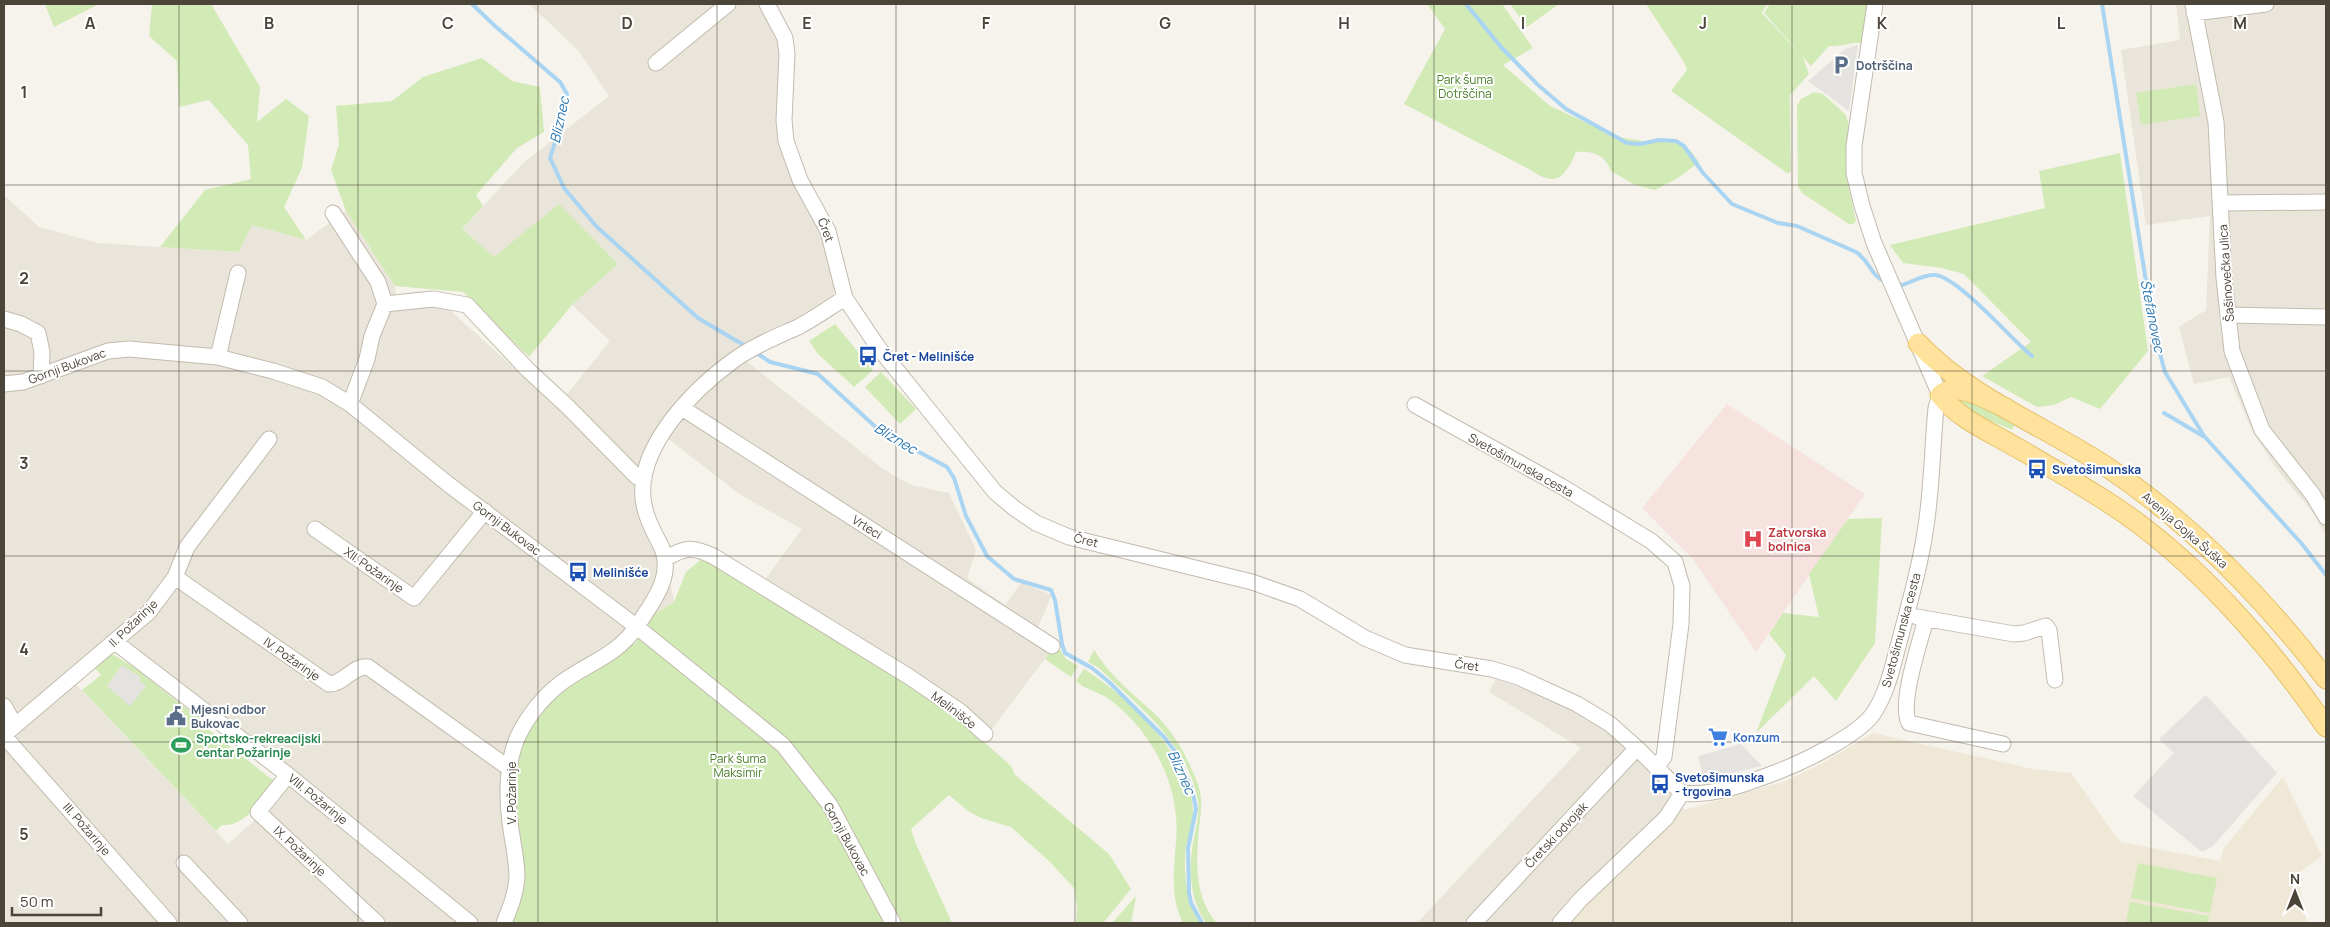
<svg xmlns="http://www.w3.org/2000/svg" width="2330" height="927" viewBox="0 0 2330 927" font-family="Manrope,sans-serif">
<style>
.residential{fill:#eae5da;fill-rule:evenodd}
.education{fill:#efe8d6}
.medical{fill:#f6e3e0}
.green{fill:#d2eab5}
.parking{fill:#e5e3e0}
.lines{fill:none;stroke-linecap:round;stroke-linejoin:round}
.stream{stroke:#a9d4f2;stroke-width:4}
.minor-casing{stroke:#c2bbae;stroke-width:17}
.major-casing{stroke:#e6c16a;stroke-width:21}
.minor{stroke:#fff;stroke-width:15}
.major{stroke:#ffe39c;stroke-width:19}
.grid{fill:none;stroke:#4b4439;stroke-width:1;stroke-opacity:0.55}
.labels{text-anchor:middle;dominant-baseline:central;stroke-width:4;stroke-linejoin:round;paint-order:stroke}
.service-label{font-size:12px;font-weight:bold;fill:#4e5e75;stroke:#fff;text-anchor:start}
.park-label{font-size:12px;fill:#4a7f2a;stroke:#fff}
.street-label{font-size:12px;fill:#4b4439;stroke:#fff}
.transit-label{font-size:12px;font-weight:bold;fill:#164399;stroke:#fff;text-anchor:start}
.health-label{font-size:12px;font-weight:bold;fill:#be3a42;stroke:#fff;text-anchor:start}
.shop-label{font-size:12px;font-weight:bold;fill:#366cbe;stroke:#fff;text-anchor:start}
.leisure-label{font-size:12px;font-weight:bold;fill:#27864d;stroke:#fff;text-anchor:start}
.water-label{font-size:14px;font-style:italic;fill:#2e7ab2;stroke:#fff}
.grid-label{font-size:16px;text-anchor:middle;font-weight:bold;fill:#4b4439;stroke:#fff;stroke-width:4;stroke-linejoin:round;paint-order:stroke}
</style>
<rect width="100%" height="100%" fill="#f6f3ec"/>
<path class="residential" d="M529,4H760L774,28L779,45L780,67L777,114L828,255L835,291L833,297L783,330L736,353L883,469L911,485L949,493L976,550L967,578L1005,605L1021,583L1052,595L1036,632L1051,651L991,730L764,581L802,529L742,496L667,438L648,482L649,511L666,560L674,602L624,637L513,874L499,923H4V195L39,227L98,243L239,252L252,225L306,240L346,211L395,286L396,309L440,301L525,378L559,404L610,341L572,305L618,264L593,240L494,257L462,229L523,163L609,96L578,50ZM112,635L292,776L265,811L228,844L66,674L76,663Z
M2176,4H2326V536L2313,513L2276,468L2252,431L2229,377L2194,384L2179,327L2206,310L2210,216L2146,225L2121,50L2180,40Z
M1496,679L1563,703L1607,728L1628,747L1685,810L1576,923H1417L1581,748L1489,692Z"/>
<path class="education" d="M1873,733L2033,769L2071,773L2120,842L2220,861L2224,848L2283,777L2322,856L2297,874L2307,923H1567L1685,810L1783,782L1821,764Z"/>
<path class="medical" d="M1727,404L1865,494L1756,652L1693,559L1642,508Z"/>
<path class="green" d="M45,4H99L54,27Z
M152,4H211L260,87L257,122L286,99L309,116L302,168L284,207L306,240L252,225L239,252L160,247L205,190L251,179L248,145L209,100L179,107L177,61L149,36Z
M1427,4H1502L1533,48L1503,65L1550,106L1617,137L1649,142H1675L1690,150L1699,162L1678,178L1655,190L1635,185L1611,171C1605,154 1592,151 1576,152C1564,180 1555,187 1529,169L1404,104L1445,29Z
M1510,4H1559L1527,27Z
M1646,4H1767L1762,13L1803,57L1809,74L1790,95L1791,172L1787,173L1671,91L1687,70L1684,62Z
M1770,4H1869L1862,43C1850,42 1843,47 1829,46L1811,66L1764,13Z
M482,58L512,81L540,87L544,132L517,148L476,195L483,206L462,229L494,257L559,204L618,264L572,305L529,357L463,292L395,286L346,211L331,170L339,144L336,106L392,101L423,77Z
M2196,84L2200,116L2141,125L2136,93Z
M1814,92L1823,94L1846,115L1849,126L1847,180L1856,221L1853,224H1849L1802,193L1798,187L1797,106L1801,99Z
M2120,153L2148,351L2100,409L2071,397L2054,405L2037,407L1982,376L2031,342L1964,274L1942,268L1903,263L1890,245L2045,208L2039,171Z
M835,324L873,370L854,387L818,354L809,341Z
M881,372L916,409L900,424L865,387Z
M1956,393L2017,420L2012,430C1996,422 1961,413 1956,393Z
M1882,518L1875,643L1836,701L1814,676L1756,733L1786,655L1769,634L1783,613L1819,617L1809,574L1848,519Z
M704,557L934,698L1011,766L1015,775L1109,854L1131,889L1103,923H1076L1077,909L1074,888L1051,863L1011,827L981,818L968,811L949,795L911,829L916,844L952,923H509L514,797L518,753L528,729L551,698L571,682L636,643L655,614L674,602L686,572Z
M1059,648L1066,659L1078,666L1071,677L1045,659L1051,651Z
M1094,650C1110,676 1132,693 1154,713C1174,732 1188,758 1198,784C1203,799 1201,813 1199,829C1196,861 1194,897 1217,923H1206C1189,898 1188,868 1194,838C1196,826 1200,813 1198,801C1188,743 1138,706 1099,668L1088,662Z
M112,654L134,667L187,709L193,710L202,716L203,725L270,778L278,780C266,795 245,828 222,825L216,831L82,690L101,675L95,668Z
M1084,669C1128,696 1193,758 1193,813C1193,824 1188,835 1186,846C1183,869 1186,904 1200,923H1183C1170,898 1174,870 1176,841C1181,787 1153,732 1109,699C1099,692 1085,690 1076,681Z
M2138,863L2217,878L2210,913L2131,898Z
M1136,896L1131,923H1112Z
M2130,902L2209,916L2208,923H2126Z"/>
<path class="parking" d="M1858,45L1849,111L1808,81L1845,49Z
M122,665L140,677V681L146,686L130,706L107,686Z
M2206,695L2277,773L2213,846L2202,852L2133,796L2174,753L2159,739Z
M1741,744L1762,766L1704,780L1698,756Z"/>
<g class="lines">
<path class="stream" d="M472,4L495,26L560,82L567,94L564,114L550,158L564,188L597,227L698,318L747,347
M1466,4L1501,47L1537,84L1566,109L1627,143L1640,144L1659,140L1676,141L1684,146L1703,173L1732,204L1778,223L1797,226L1856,252C1870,261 1872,278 1885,281
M2102,4L2154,332L2165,372L2204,436L2302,544L2326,575
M1897,284L1902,285C1912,282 1924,274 1935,275C1958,277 2011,339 2032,356
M755,352L770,362L818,374L880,431L947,467L954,478L966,516L987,556L1014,579L1051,590L1055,600L1062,644L1065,653L1092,668L1109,682L1164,737L1174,750L1192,789L1196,809L1188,848L1189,893L1191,903L1202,923
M2164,413L2203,436"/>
<defs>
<path id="minor" d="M767,4L785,38L787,54L784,120L786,141L800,180L828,231L845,298L878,347L995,492L1014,508L1036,523L1069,537L1252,582L1300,599L1365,638L1405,655L1492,669L1518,677L1577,704L1610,724L1637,748L1682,793
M2193,4L2216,122L2224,278L2232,351L2262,430L2313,495L2326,517
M2194,13L2266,4
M656,63L728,4
M2222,203L2326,202
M333,213L378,282L385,304L372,336L367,359L350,404
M385,304L433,299L467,305L527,369L567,406L637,477L644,479
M2228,315L2326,317
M4,319L21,324L38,333L42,352L41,376
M218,357L238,273
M4,384L23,382L108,351L129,349L218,357L273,371L322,387L350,404L448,484L637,627L783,745L830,805L893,923
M1415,405L1561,486L1651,541L1675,562L1682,586L1681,624L1664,757L1656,767
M682,408L1052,646
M315,529L414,598L485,511
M665,559C685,547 692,546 713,556L908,676L961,712L985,734
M175,577L329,684C344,684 353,665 368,667L510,769
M1917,617L2014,634L2024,633L2046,626L2049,630L2055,680
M1926,619C1920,642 1899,703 1909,723L2003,744
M115,642L288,775L470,923
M4,706L15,725
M4,735L149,612L175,577L187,547L269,439
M4,736L169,923
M288,775L258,812L377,923
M1682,793C1714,797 1747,783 1777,772C1803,762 1857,736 1873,714C1888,692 1893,664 1900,639C1909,604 1920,568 1925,532C1932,492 1932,449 1936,408L1940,395L1874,243L1862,206L1854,173V146L1875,4
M184,863L240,923
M504,923C510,908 516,894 517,877C517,859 512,840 510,822C507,801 507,774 512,754C518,727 540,699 561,683C588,663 618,655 637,626C652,603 675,576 661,546C653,530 645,517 643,498C638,445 694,389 734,360C753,346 776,337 798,327C814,319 830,307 845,298
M1474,923L1637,748
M1560,923L1580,900L1666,818L1682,793"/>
<path id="major" d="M1918,343C1967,396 2044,426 2104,465C2190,522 2263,597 2326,679
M2006,408C1989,401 1957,380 1940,395C1959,419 1988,431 2014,446C2047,465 2080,484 2112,505C2195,559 2270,646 2326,727"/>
</defs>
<use href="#minor" class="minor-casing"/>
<use href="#major" class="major-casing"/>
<use href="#minor" class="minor"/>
<use href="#major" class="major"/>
</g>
<path class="grid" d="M179,4V923M358,4V923M538,4V923M717,4V923M896,4V923M1075,4V923M1255,4V923M1434,4V923M1613,4V923M1792,4V923M1972,4V923M2151,4V923M4,185H2326M4,371H2326M4,556H2326M4,742H2326"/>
<defs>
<symbol id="parking-bare" viewBox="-9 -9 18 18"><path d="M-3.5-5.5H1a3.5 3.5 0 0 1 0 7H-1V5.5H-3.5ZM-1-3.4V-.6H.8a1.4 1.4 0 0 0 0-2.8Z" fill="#5c6f8a" stroke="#fff" stroke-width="2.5" paint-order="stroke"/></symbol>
<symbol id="bus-bare" viewBox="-9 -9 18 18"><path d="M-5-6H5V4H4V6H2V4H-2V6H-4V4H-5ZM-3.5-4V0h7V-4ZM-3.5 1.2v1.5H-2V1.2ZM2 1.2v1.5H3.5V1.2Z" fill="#1a4fb4" stroke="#fff" stroke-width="2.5" paint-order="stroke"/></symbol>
<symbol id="hospital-bare" viewBox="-9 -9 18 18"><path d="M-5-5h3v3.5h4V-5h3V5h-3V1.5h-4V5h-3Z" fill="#e0444e" stroke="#fff" stroke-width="2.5" paint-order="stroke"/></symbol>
<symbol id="civic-bare" viewBox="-9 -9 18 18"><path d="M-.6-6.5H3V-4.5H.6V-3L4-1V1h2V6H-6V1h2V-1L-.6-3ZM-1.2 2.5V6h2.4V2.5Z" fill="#5c6f8a" stroke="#fff" stroke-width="2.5" paint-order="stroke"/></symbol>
<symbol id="supermarket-bare" viewBox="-9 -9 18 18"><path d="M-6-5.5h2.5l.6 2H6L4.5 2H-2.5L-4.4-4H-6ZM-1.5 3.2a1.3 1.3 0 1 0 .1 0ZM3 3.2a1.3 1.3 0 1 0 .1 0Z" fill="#3f7fe0" stroke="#fff" stroke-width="2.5" paint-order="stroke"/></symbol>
<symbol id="stadium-bare" viewBox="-9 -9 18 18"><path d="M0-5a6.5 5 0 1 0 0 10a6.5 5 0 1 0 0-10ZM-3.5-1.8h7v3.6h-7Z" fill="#2e9e5b" stroke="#fff" stroke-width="2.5" paint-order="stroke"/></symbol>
</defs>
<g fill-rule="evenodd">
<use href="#parking-bare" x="1827" y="51" width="28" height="28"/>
<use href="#bus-bare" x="854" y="342" width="28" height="28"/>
<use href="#bus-bare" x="2023" y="455" width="28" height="28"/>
<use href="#hospital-bare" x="1739" y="525" width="28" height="28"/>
<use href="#bus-bare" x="564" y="558" width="28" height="28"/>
<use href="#civic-bare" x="162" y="702" width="28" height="28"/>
<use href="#supermarket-bare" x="1704" y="723" width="28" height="28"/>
<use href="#stadium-bare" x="167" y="731" width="28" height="28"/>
<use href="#bus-bare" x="1646" y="770" width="28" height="28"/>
</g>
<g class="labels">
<g class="service-label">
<text x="1856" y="65">Dotrščina</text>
<text x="191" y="709">Mjesni odbor<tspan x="191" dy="14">Bukovac</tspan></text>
</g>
<g class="park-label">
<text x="1465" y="79">Park šuma<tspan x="1465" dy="14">Dotrščina</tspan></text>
<text x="738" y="758">Park šuma<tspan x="738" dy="14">Maksimir</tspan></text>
</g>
<g class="street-label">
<text transform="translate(826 230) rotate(69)">Čret</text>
<text transform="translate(2226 273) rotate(-94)">Šašinovečka ulica</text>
<text transform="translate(67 366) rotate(-20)">Gornji Bukovac</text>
<text transform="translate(1521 465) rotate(29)">Svetošimunska cesta</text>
<text transform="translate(867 527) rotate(33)">Vrteci</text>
<text transform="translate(507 528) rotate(37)">Gornji Bukovac</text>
<text transform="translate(2185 530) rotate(41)">Avenija Gojka Šuška</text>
<text transform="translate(1086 540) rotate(14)">Čret</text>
<text transform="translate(374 570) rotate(35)">XII. Požarinje</text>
<text transform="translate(133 623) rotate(-44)">II. Požarinje</text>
<text transform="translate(1901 630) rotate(-75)">Svetošimunska cesta</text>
<text transform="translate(292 659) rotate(35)">IV. Požarinje</text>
<text transform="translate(1467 665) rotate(8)">Čret</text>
<text transform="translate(954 710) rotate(37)">Melinišće</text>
<text transform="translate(511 793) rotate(-90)">V. Požarinje</text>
<text transform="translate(318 799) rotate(39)">VIII. Požarinje</text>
<text transform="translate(87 829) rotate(49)">III. Požarinje</text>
<text transform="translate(1556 835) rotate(-47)">Čretski odvojak</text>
<text transform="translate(847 839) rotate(61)">Gornji Bukovac</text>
<text transform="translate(300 851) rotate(43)">IX. Požarinje</text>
</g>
<g class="transit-label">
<text x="883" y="356">Čret - Melinišće</text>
<text x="2052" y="469">Svetošimunska</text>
<text x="593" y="572">Melinišće</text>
<text x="1675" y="777">Svetošimunska<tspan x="1675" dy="14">- trgovina</tspan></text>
</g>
<g class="health-label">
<text x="1768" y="532">Zatvorska<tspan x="1768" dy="14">bolnica</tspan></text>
</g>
<g class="shop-label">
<text x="1733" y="737">Konzum</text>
</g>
<g class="leisure-label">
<text x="196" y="738">Sportsko-rekreacijski<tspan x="196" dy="14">centar Požarinje</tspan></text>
</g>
<g class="water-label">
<text transform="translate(559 120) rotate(-78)">Bliznec</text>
<text transform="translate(2153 316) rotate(79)">Štefanovec</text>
<text transform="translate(896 438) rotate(31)">Bliznec</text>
<text transform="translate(1182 772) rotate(66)">Bliznec</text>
</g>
</g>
<g class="grid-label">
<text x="90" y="29">A</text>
<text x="269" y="29">B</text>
<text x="448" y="29">C</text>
<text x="627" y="29">D</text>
<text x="807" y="29">E</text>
<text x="986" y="29">F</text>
<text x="1165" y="29">G</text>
<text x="1344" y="29">H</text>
<text x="1523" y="29">I</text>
<text x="1703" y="29">J</text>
<text x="1882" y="29">K</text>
<text x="2061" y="29">L</text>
<text x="2240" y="29">M</text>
<text x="24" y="98">1</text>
<text x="24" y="284">2</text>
<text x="24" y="469">3</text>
<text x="24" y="655">4</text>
<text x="24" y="840">5</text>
</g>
<rect width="2330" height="927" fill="none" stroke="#4b4439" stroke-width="10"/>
<g transform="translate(2295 892)" stroke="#ffffff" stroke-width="4" paint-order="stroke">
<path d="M0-4L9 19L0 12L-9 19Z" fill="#4b4439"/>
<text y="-8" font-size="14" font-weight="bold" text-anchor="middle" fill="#4b4439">N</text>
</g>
<path d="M12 907v8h89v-8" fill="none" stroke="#4b4439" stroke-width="2.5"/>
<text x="20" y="907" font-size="15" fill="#4b4439" stroke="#ffffff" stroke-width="4" paint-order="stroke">50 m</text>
</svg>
